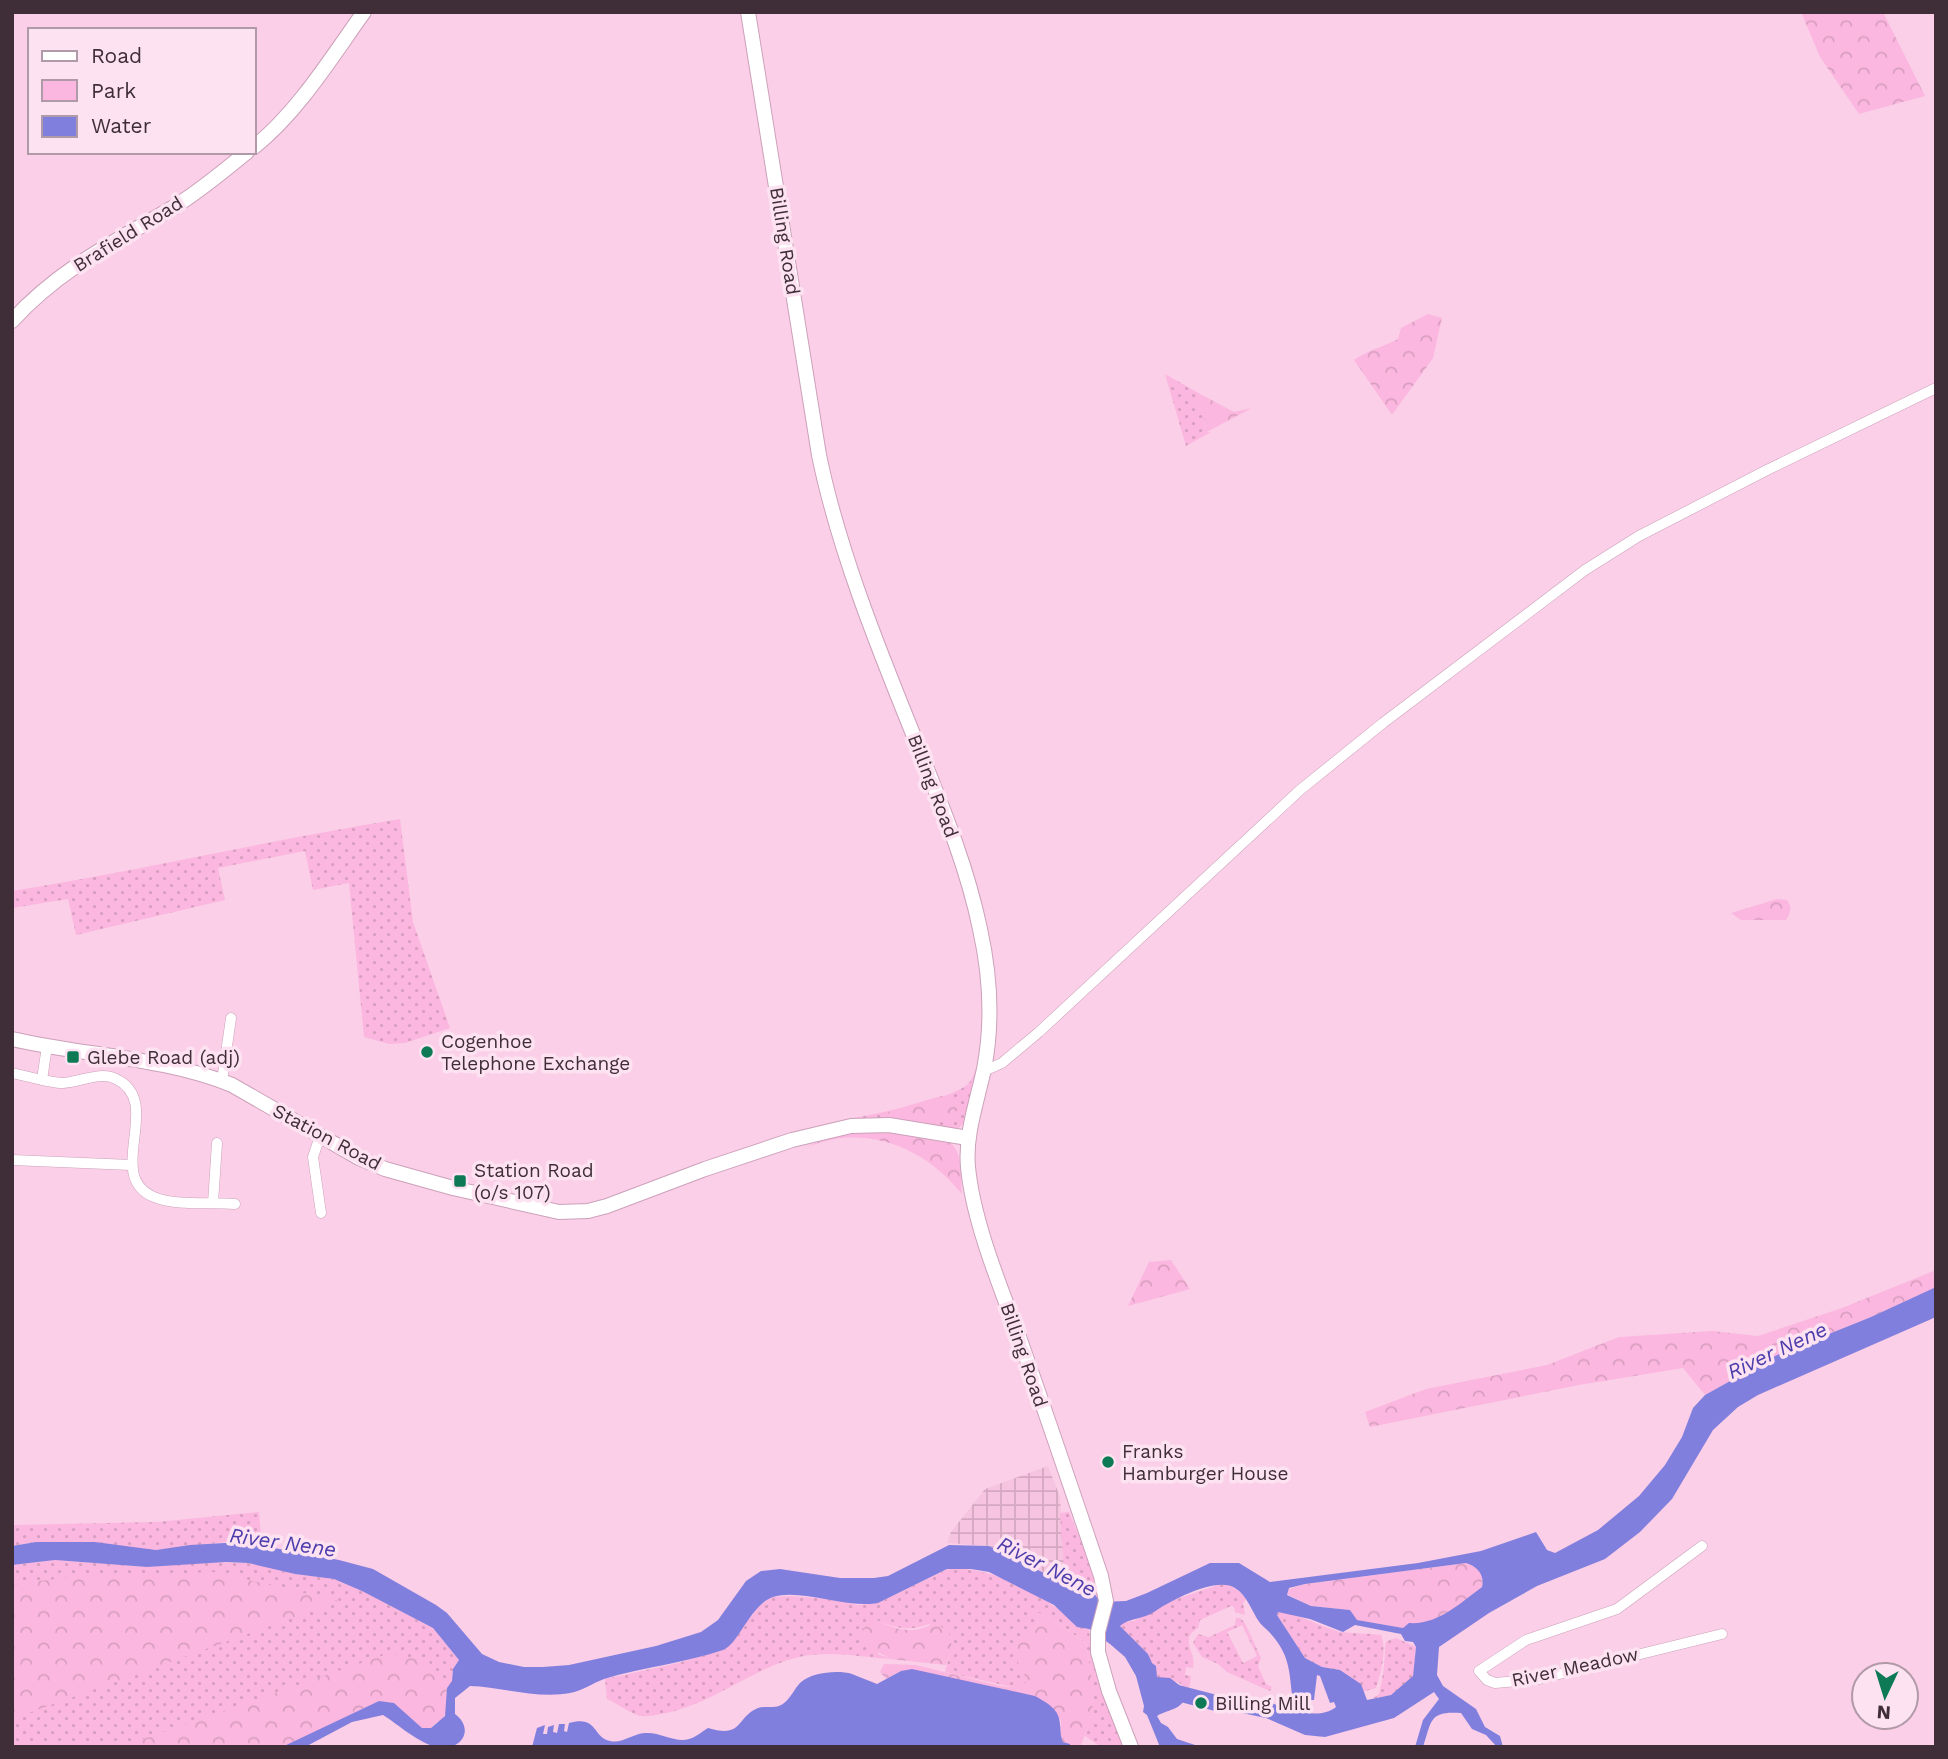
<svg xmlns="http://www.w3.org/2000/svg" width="1948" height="1759" viewBox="0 0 1948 1759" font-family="'Work Sans',sans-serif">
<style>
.industrial{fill:url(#industrial-grid)}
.green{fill:url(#green-dots);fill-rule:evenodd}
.forest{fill:url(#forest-crowns)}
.water{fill:#817fdd;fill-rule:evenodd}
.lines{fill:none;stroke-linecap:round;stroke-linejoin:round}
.river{stroke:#817fdd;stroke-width:16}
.street-casing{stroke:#cca1ba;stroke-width:11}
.secondary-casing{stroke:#cca1ba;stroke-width:16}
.street{stroke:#fff;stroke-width:10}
.secondary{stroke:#fff;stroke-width:14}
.poi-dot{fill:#0d7a55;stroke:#fde2f1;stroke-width:2.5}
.labels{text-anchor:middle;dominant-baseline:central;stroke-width:7;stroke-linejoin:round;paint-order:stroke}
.street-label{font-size:19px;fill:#3f2e38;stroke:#fde2f1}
.poi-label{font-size:19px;fill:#3f2e38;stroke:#fde2f1;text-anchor:start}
.water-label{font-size:21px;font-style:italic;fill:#4b3dab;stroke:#fde2f1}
</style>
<defs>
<pattern id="industrial-grid" width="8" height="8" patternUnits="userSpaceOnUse" patternTransform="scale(1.75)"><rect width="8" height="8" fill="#f6c3e1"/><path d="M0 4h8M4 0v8" fill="none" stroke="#d4a8c2"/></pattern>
<pattern id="green-dots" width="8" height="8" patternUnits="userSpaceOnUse" patternTransform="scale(1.75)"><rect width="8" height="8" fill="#fbb7df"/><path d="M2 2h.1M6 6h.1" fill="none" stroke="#d89ec0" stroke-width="1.8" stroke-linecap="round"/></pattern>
<pattern id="forest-crowns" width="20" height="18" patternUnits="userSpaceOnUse" patternTransform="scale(1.75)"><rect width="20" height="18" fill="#fbb7df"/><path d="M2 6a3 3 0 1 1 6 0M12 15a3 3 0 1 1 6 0" fill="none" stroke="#d89ec0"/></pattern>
</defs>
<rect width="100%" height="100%" fill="#fbcfe8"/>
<path class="industrial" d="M1048,1466L1060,1497L1065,1580L1062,1582L1020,1559L989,1546L947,1543L951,1532L985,1489Z"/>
<path class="green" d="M1165,374L1202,395L1196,396L1204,415L1205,432H1211L1186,446Z
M400,819L413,922L450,1028L405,1043L389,1044L364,1037L349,883L313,890L305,851L218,868L225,900L76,935L68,899L12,908V891C142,870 270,840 400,819Z
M977,1065C974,1084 975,1118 956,1130L866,1120L830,1123C858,1117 950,1101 968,1084C973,1079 975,1071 977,1065Z
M259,1512L262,1545L227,1542L156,1550L36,1542L12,1546V1525L156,1522Z
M1069,1512L1094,1573L1101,1602L1091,1590L1065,1580L1060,1513Z
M55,1560L147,1567L206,1562L248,1563L295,1574L334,1579L362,1591L433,1628L459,1660L453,1669L452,1681L422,1728L394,1703L379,1701L282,1747H12V1565Z
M948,1569C987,1566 1021,1585 1054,1606C1067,1613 1073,1628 1089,1629L1092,1661L1095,1662L1125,1747H1101L1085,1736C1098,1705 1091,1675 1086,1643C1073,1635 1051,1615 1038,1613L1037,1629L1024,1635L1029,1682L1012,1687L945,1672L950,1653L929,1624C909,1632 895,1628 876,1620L878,1654L890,1659C860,1657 829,1650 799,1657C752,1668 712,1705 661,1714C655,1715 647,1717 640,1716C629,1713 618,1704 607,1699L605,1679L678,1663L726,1649L758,1607L771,1597L791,1596L840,1600L857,1605L878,1603Z
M1221,1584C1232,1585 1239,1590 1246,1599L1243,1603L1245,1615L1235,1612L1234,1607L1231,1606L1200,1620L1198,1628C1178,1640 1197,1652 1193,1668L1186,1667L1185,1675L1191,1676L1189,1691L1178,1682L1156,1677L1148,1654L1120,1626L1122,1623L1134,1621L1165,1603Z
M1278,1612C1301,1613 1320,1628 1342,1632C1355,1634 1368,1633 1381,1635C1387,1649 1381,1674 1376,1688L1362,1692L1361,1684L1340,1670L1322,1667L1305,1658L1277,1615Z
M1236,1618H1240L1245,1623L1261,1658L1258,1666L1266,1684L1272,1687L1270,1691L1227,1672L1218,1664L1202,1657L1193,1643L1198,1634L1209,1637L1235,1625ZM1242,1625L1257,1656L1243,1663L1227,1632Z
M1396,1638L1416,1647L1413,1677L1391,1695L1372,1699L1379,1694C1383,1675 1385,1665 1385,1644L1387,1641Z"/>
<path class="forest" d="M1801,12H1883L1925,96L1859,114L1820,57Z
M1428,314L1442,318L1433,358L1392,415L1354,360C1368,350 1383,347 1398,339L1401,328Z
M1202,395L1234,412L1252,408L1205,433L1204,415L1196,411L1192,403L1196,396Z
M1777,899L1787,900C1792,907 1791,913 1786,920H1741L1731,913Z
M941,1096L950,1098L956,1105L953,1122H946L939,1118C932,1128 925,1126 914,1123L911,1117L904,1123L890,1120L887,1113L890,1111Z
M884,1130L948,1141C964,1151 960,1176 962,1194C932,1157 890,1134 842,1138C830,1139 817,1144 805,1147L839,1134Z
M1171,1260L1190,1289L1128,1306L1149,1262Z
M1936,1270V1287L1871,1317L1777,1355L1705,1395L1683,1368L1579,1385L1370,1427L1365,1412L1426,1389L1547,1365L1619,1337L1712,1331L1758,1336L1842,1308Z
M1466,1563C1477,1566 1485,1575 1482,1587C1460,1603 1438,1625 1409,1624L1403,1628L1356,1620L1350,1610L1311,1606L1287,1594L1289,1589L1305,1584Z
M214,1572L339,1601L12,1719V1585L69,1577Z
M1038,1613C1051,1615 1072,1635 1086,1643L1094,1692L1091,1721L1080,1747H1070V1744L1063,1742L1060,1735L1061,1720L1035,1696L901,1671L886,1679L880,1672L884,1664L916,1665L1001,1686L1012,1687L1028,1682L1011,1649L1024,1635L1037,1629Z
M876,1620C887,1625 900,1631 913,1630C932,1628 930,1618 949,1632L952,1647L946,1665L890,1659L863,1643L862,1629Z
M390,1653L429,1662L447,1688L446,1712L442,1721L437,1722L431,1728H422L394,1703L379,1701L282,1747H120Z"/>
<path class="water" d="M1936,1287V1317L1758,1395L1738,1407L1713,1430L1672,1499L1640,1532L1605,1559L1537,1586L1489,1613L1439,1647L1437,1675L1443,1686L1476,1709L1485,1727L1500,1736L1503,1747H1497L1486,1735L1472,1729L1461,1713C1429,1711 1432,1720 1423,1747H1415L1423,1720L1439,1699L1434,1692L1394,1718L1325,1737L1305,1735L1266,1718L1213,1707L1216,1695C1230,1702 1241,1696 1255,1699C1279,1703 1314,1724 1336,1707L1334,1702L1330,1703L1320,1676L1317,1675L1314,1700H1300L1292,1694C1289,1668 1289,1655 1271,1634C1268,1630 1263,1627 1260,1623C1251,1611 1248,1596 1235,1588C1216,1576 1170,1601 1154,1612C1144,1619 1128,1618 1120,1626L1148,1654L1152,1663L1156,1666L1157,1677L1170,1678L1187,1691C1184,1711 1170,1708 1157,1716L1161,1723L1168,1727L1177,1739L1201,1747H1160L1147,1715L1143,1712L1144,1706L1136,1676L1125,1657L1110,1644L1089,1629L1077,1627L1054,1605L989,1572L971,1569H947L878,1603C848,1609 801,1588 773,1597C750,1605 739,1644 723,1650C685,1663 643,1667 604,1679C593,1683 582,1691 570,1693C537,1699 502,1687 470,1686L455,1698V1714C476,1730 460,1752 437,1747C418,1743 399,1725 383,1715L352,1722L305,1747H282L379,1701L394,1703L422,1728H431L445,1716L447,1688L452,1681L453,1669L459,1660L433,1628L362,1591L334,1579L295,1574L248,1563L226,1562L147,1567L55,1560L12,1565V1546L36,1542H95L156,1550L190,1545L242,1542L339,1560L373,1569L436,1605L447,1613L482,1654L499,1662L524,1667H543L569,1665L656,1646L701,1632L718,1620L746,1581L761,1571L780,1569L840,1578H874L888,1576L949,1545L989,1546L998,1550L1062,1582L1065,1580L1091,1590L1101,1602L1126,1601L1147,1593L1210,1563H1239L1270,1582L1418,1563L1481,1551L1536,1532L1547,1550L1555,1553L1598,1530L1639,1496L1665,1465L1682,1437L1693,1408L1705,1395L1777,1355L1871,1317ZM1466,1563C1477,1566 1485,1575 1482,1587C1460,1603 1438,1625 1409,1623L1403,1628L1357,1620L1350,1610L1311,1606L1287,1595L1289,1588L1305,1584ZM1278,1612L1310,1619L1343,1632L1355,1625L1401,1634L1405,1641L1413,1642L1416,1647L1413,1676L1391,1695L1367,1700L1361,1684L1340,1670L1322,1667L1305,1658L1277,1615Z
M912,1669L1035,1696C1047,1703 1060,1709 1060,1725C1061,1732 1060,1735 1063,1742L1070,1744V1747H532L537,1728L545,1725L543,1734H547L548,1727L554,1725L553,1732L557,1733L559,1724H565L564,1731L567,1732L569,1723C598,1715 592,1737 610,1741C622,1744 634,1733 646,1733C660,1732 675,1743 689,1739C695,1738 703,1731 708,1728C743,1739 736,1717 758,1708C767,1705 776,1710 784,1703C791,1698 794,1689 800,1683C812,1672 838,1670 852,1674C860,1677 869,1681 877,1684L901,1671Z"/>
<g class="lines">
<path class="river" d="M1166,1690L1216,1703L1236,1705"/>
<defs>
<path id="street" d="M47,1046L42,1080C49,1081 56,1083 63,1083C80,1082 100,1071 116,1079C165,1102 103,1176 154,1197C175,1206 211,1202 235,1204
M984,1071L1002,1063L1039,1032L1300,790L1383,723L1585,570L1639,536L1767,470L1936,388
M12,1073L42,1080
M222,1081L231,1018
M320,1136L313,1157L321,1213
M12,1160L131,1165
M213,1203L217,1143
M1702,1546L1617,1609L1526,1640L1479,1671L1487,1680L1495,1683L1539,1679L1722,1634"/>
<path id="secondary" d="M748,12L819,455C838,548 877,645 913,734C938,797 966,861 980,929C990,974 993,1023 984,1069C977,1102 965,1134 968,1167C973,1221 1000,1286 1019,1337C1047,1416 1074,1496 1101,1576L1106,1601L1098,1632V1652L1109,1691L1131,1747
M254,147C298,112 331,58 364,12
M12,321C58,270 116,241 174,207C200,191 224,171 247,152
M12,1039C85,1056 163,1057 232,1085L359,1158L385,1169L453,1188L559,1212L588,1211L607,1206L705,1169L792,1140L851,1126L889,1125L968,1138"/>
</defs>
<use href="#street" class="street-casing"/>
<use href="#secondary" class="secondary-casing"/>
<use href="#street" class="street"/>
<use href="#secondary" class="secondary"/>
</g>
<g class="poi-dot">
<circle cx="427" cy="1052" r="7"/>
<rect x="66" y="1050" width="14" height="14" rx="3.5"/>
<rect x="453" y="1174" width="14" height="14" rx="3.5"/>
<circle cx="1108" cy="1462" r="7"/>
<circle cx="1201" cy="1703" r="7"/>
</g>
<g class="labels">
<g class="street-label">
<text transform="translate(128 234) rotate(-32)">Brafield Road</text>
<text transform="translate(785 241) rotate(81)">Billing Road</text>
<text transform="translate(933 786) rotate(69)">Billing Road</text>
<text transform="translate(327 1137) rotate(28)">Station Road</text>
<text transform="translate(1024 1355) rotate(71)">Billing Road</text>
<text transform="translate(1575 1667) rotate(-12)">River Meadow</text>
</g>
<g class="poi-label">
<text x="441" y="1041">Cogenhoe<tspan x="441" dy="22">Telephone Exchange</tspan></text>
<text x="87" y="1057">Glebe Road (adj)</text>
<text x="474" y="1170">Station Road<tspan x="474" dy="22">(o/s 107)</tspan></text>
<text x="1122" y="1451">Franks<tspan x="1122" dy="22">Hamburger House</tspan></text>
<text x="1215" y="1703">Billing Mill</text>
</g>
<g class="water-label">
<text transform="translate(1777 1350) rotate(-25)">River Nene</text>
<text transform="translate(283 1542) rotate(8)">River Nene</text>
<text transform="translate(1047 1566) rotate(27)">River Nene</text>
</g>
</g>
<rect width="1948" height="1759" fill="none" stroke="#3f2e38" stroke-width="28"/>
<rect x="28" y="28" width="228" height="126" fill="#fde2f1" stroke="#b19aa7" stroke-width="2"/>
<rect x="42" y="51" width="35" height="10" fill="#ffffff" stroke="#b19aa7" stroke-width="2"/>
<text x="91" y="63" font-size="21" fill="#3f2e38">Road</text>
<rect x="42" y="80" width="35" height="21" fill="#fbb7df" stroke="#b19aa7" stroke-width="2"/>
<text x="91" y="98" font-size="21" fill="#3f2e38">Park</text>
<rect x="42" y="116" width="35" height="21" fill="#817fdd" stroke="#b19aa7" stroke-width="2"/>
<text x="91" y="133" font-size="21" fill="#3f2e38">Water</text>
<g transform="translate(1885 1696) rotate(184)"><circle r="33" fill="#fde2f1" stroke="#b19aa7" stroke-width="2"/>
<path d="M0-5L12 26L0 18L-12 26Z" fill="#0d7a55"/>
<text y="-10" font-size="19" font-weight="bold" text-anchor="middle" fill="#3f2e38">N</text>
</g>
</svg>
